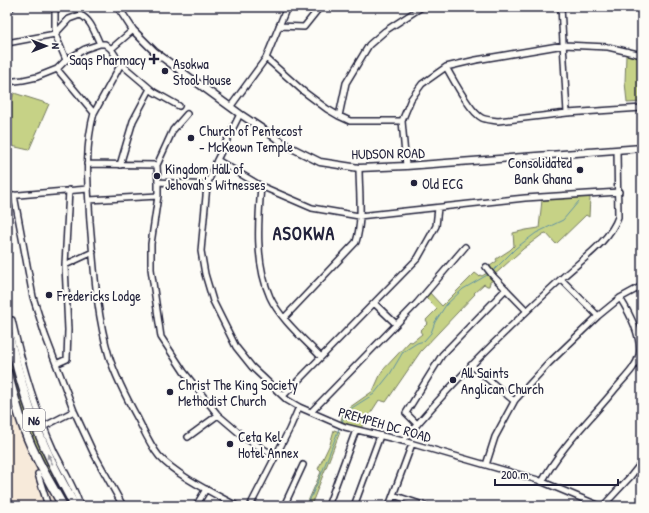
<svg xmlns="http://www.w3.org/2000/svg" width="649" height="513" viewBox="0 0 649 513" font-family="'Patrick Hand',sans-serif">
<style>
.built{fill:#f7eada}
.green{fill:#c6d286;stroke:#747a60}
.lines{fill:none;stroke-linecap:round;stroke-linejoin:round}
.stream{stroke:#6292a3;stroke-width:1}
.minor-casing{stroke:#22223b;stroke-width:8}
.tertiary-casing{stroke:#22223b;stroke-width:9}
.trunk-casing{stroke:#22223b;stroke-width:11}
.minor{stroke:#fdfcf7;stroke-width:5}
.tertiary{stroke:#fdfcf7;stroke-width:6}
.trunk{stroke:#fdfcf7;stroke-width:8}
.oneway{fill:#9a9aa2}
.poi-dot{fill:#22223b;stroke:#fdfcf7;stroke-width:1.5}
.labels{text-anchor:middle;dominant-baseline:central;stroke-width:4;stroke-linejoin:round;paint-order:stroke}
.shield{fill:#fdfcf7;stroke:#646373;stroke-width:1}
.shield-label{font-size:13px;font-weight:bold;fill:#22223b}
.poi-label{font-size:14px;fill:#22223b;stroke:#fdfcf7;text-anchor:start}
.street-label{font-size:14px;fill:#22223b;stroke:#fdfcf7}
.district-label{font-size:18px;font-weight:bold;letter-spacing:1px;fill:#22223b;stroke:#fdfcf7}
</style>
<rect width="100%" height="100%" fill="#fdfcf7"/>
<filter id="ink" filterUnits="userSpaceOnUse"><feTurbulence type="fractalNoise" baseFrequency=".025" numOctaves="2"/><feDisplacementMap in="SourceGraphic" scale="8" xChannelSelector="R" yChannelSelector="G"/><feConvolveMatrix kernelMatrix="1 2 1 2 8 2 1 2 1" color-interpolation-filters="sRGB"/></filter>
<g filter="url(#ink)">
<path class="built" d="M7,385L35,464L59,506H7Z"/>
<path class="green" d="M626,55L642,58V102L627,103L625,82Z
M14,93L49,104L29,150L7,145V114Z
M590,197L589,217L586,215L556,244L546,233L543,234L523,249L492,277L494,280L490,282L489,286H487L484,284L474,293L475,294L421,351L386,402L379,400L361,428L350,425L341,421L343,412L373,391L382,371L410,341L412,342L422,334L420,331L428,323L426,320L437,309L425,297L429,292L442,306L475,273L479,276L480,275L482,276L492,270L490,266L497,261L496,259L510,250L514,246L513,233L526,230L539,228L542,200Z
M7,331L18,374L70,500L66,503L39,456L22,411L7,361Z
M334,430L340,432L312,503L311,506H306L321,472L318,469L330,444Z"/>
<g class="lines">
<path class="stream" d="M493,271L516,248L536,233L563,220L579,201
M342,424L344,413L374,394L390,374L403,352L417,343L424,341L431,333L435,322L446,305L463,289L489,274
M307,506L321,475L340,426"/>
<defs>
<path id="minor" d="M55,7V34L66,60
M561,7L567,113
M7,9L12,7
M279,26L304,27L320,7
M7,43L55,34L69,19L80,15C91,19 95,34 100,44
M111,49L133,30
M266,58L303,91L327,109L339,116L350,121H402
M121,64L94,113C84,149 88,186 90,222C94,266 96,313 109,356C116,378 127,399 138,419C144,431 150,445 159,456C177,476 213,493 237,506
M446,67C453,79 470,112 482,118C486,120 493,120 498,121L567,113L642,108
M57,69L94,113
M7,82L23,80L37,77L57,69L66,60L85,49L100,44H105L111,49L121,64L154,92L179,106
M231,106L266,58L287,7
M187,114L173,130L157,165L158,182V196L151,244V269L161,337L184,372L218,415L245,438L275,456
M240,114L217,160L207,185L201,251L205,274L213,301L236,347L252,367L287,400L299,407L345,427L403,441L538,480L600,506
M339,116L346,83L369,45L385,31L422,7
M217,160L261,186L312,208L359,216L525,198L619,192
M87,164L157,165
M120,165L133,121L150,89
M406,166L402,121L411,99L422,84L446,67L476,60L564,45L608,47L642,55
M158,182L207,185
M261,186C258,222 255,263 270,297C280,319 305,340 321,357
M14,195L33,297L45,335L74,411L93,452L123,506
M7,196L88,189
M89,200L158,196
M65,265L69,190
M486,267L493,276L527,311
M561,279L598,316
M374,303L396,324
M284,318L356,242C363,221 359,190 359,168
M12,320C22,365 35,409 54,451C58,459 80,499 79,503L75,506
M56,364L67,359L68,330L65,265L93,252
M471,365L513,400H515
M283,396L418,258L436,226L438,208
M311,412L417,303L465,247
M417,424L406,413L442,355L506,289
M43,427L74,411
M188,437L218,415
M403,441C425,415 448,389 472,365C501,335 531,307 562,278C580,261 610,241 618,217L617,150
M486,465L495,437L515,400L549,363L598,316L620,298L642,286
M38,474L48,506
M542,482C561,446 591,419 616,388C624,378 636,368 639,355C642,336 630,314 620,298
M393,495L426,506
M196,506L206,489
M250,506L289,430L299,407
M284,506L303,465
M328,506L356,430
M354,506L380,436
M389,506L412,444
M603,506L630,477L642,462"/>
<path id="tertiary" d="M118,7L133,30L155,52L240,114L288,146L320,162L359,168L406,166L642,148"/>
<path id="trunk" d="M7,329C14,356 21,383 30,409C41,443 58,475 75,506
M7,372C15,400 22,428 35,454C43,472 54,489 63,506"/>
</defs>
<use href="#minor" class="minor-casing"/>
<use href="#tertiary" class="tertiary-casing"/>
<use href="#trunk" class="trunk-casing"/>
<use href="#minor" class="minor"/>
<use href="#tertiary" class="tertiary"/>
<use href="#trunk" class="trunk"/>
</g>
<defs><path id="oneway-solid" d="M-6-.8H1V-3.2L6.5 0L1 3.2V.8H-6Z"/></defs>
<use class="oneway" href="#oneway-solid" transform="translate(50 459) rotate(-116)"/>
</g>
<g class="poi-dot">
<path d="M152 53h4v4h4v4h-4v4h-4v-4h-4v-4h4z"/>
<circle cx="165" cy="71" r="4"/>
<circle cx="191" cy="138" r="4"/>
<circle cx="580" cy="170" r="4"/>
<circle cx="157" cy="176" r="4"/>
<circle cx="414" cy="183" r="4"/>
<circle cx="49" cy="295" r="4"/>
<circle cx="453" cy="380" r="4"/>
<circle cx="170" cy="392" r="4"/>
<circle cx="230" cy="444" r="4"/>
</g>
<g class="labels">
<rect class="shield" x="23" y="409" width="22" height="22" rx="3"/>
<g class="shield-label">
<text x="34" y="420">N6</text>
</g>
<g class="poi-label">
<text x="146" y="59" text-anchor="end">Saqs Pharmacy</text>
<text x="173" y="63">Asokwa<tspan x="173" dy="16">Stool House</tspan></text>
<text x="199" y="130">Church of Pentecost<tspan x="199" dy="16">- McKeown Temple</tspan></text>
<text x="572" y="162" text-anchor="end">Consolidated<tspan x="572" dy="16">Bank Ghana</tspan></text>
<text x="165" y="168">Kingdom Hall of<tspan x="165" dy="16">Jehovah's Witnesses</tspan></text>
<text x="422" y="183">Old ECG</text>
<text x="57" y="295">Fredericks Lodge</text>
<text x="461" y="372">All Saints<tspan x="461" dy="16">Anglican Church</tspan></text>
<text x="178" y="384">Christ The King Society<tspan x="178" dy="16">Methodist Church</tspan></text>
<text x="238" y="436">Ceta Kel<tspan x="238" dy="16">Hotel Annex</tspan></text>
</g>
<g class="street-label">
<text transform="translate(388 153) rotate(-1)">HUDSON ROAD</text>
<text transform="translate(385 424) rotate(16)">PREMPEH DC ROAD</text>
</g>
<g class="district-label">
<text x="304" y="233">ASOKWA</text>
</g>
</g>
<rect width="649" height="513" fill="none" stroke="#fdfcf7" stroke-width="24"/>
<rect x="12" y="12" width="625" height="489" fill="none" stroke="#22223b" stroke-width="1.5" filter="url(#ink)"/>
<g transform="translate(46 46) rotate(90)" stroke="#fdfcf7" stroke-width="3" paint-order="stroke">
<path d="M0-3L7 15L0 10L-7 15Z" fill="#22223b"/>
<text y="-6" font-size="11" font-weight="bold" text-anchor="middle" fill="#22223b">N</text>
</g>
<path d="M495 479v6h123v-6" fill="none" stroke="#22223b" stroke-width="2"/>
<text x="501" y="479" font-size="12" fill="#22223b" stroke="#fdfcf7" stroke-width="3" paint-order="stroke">200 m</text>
</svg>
